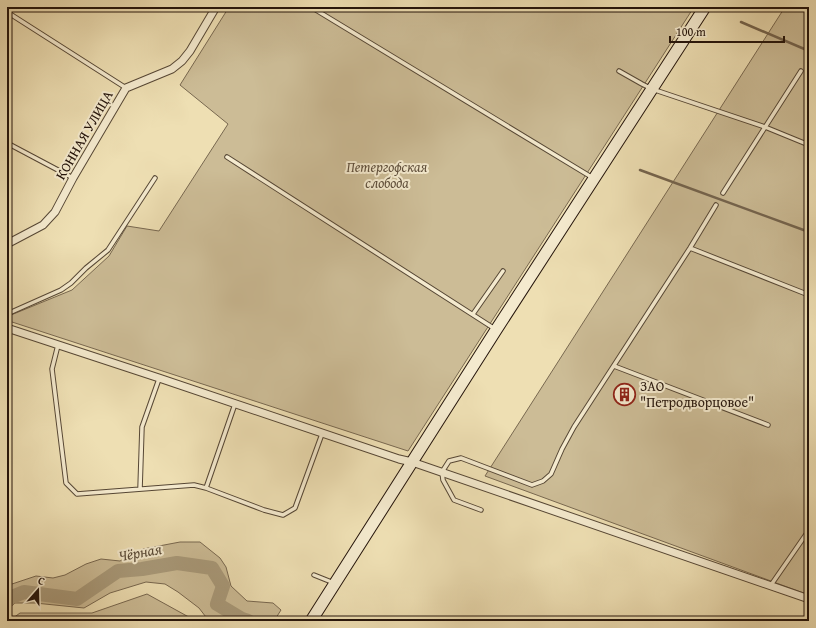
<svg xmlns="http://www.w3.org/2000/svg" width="816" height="628" viewBox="0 0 816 628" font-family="'Gentium Book Plus',serif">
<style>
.green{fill:#ccbc96;stroke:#786850}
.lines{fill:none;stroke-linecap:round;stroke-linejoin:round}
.stream{stroke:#74644e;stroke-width:2.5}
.river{stroke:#a99a7a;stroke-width:14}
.lane-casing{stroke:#564735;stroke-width:5.5}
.street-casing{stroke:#564735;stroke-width:9}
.secondary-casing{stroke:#24140b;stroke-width:13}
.lane{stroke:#f4eace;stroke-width:3.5}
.street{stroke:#f4eace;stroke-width:7}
.secondary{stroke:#f4eace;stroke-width:11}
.labels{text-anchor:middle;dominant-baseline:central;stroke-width:4;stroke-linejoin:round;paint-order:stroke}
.street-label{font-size:14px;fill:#24140b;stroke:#f4eace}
.park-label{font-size:14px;font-style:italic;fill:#5f4f3c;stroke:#f4eace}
.poi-label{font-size:14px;fill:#24140b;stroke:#f4eace;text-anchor:start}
.water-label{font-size:15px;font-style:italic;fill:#594a37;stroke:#f4eace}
</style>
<rect width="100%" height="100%" fill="#eedfb3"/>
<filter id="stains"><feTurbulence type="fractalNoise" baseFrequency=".005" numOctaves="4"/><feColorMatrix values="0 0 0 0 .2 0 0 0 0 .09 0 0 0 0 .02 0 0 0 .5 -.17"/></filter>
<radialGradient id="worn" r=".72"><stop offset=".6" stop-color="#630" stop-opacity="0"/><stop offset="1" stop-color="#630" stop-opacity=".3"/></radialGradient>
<path class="green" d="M229,7H694L408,451L9,321L11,315L72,290L109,256L127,226L159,231L228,124L180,85Z
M785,7H809V595L485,476Z
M180,542H200L220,558L226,567L231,586L247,601L273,603L281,610L274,621H209L199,608L178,592L165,584L146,582L110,593L84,608L35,603H15L7,610V587L9,585L36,576L53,578L65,575L86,564L101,559L120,561L143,549Z
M147,594L196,621H9L20,613H92Z"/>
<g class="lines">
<path class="stream" d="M741,22L809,51
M640,170L809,232"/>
<path class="river" d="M7,599L24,592L77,599L118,571L142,569L177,563L212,568L223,586L217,604L242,619L248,621"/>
<defs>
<path id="lane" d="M311,7L593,178
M690,7L700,13
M7,12L126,88
M619,71L642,84L652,89L765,127L809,145
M7,143L73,178
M227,157L495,329
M723,193L801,71
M690,248L809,295
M7,314L61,290L71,283L86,268L108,250L155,178
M473,314L503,271
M58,345L52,369L66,483L77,494L194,485L206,488L264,510L283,515L295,508L322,434
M614,366L768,425
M206,488L235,404
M140,489L142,427L159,379
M481,510L454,500L443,480L442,472L449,461L461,458L532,485L543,481L551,474L562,449L574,427L690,248L716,205
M314,575L334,583
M771,585L809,530"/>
<path id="street" d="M7,244L43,225L55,212L73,178L126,88L172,69L182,61L190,51L216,7
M7,328L159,378L399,459L412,462L809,599"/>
<path id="secondary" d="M311,621L496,330L705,7"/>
</defs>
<use href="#lane" class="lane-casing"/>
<use href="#street" class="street-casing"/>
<use href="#secondary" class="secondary-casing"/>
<use href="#lane" class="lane"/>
<use href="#street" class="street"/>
<use href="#secondary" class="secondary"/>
</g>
<defs>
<symbol id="building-ring" viewBox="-11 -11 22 22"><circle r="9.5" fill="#f4eace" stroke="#8f2418" stroke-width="1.5"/><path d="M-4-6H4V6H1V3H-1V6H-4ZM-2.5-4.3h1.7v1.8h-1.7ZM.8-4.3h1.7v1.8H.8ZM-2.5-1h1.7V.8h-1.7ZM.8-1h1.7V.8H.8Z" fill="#8f2418"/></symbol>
</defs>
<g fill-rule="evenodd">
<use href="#building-ring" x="612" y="382" width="25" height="25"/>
</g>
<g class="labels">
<g class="street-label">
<text transform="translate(84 135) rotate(-60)">КОННАЯ УЛИЦА</text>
</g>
<g class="park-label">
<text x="387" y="167">Петергофская<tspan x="387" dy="16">слобода</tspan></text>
</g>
<g class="poi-label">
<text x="640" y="386">ЗАО<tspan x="640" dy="16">"Петродворцовое"</tspan></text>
</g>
<g class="water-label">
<text transform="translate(140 552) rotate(-10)">Чёрная</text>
</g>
</g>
<rect width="816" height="628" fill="none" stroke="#eedfb3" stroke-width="24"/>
<rect x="8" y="8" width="800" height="612" fill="none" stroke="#24140b" stroke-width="2"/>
<rect x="12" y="12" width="792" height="604" fill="none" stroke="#24140b"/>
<g transform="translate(38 590) rotate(20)" stroke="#f4eace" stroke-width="3" paint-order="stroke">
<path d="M0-3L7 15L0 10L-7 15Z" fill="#24140b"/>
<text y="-6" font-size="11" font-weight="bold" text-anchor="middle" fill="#24140b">С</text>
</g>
<path d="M670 36v6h114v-6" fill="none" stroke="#24140b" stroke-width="2"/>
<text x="676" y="36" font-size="12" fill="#24140b" stroke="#f4eace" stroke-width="3" paint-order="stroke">100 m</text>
<rect width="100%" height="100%" filter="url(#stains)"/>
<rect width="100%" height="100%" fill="url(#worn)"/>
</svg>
